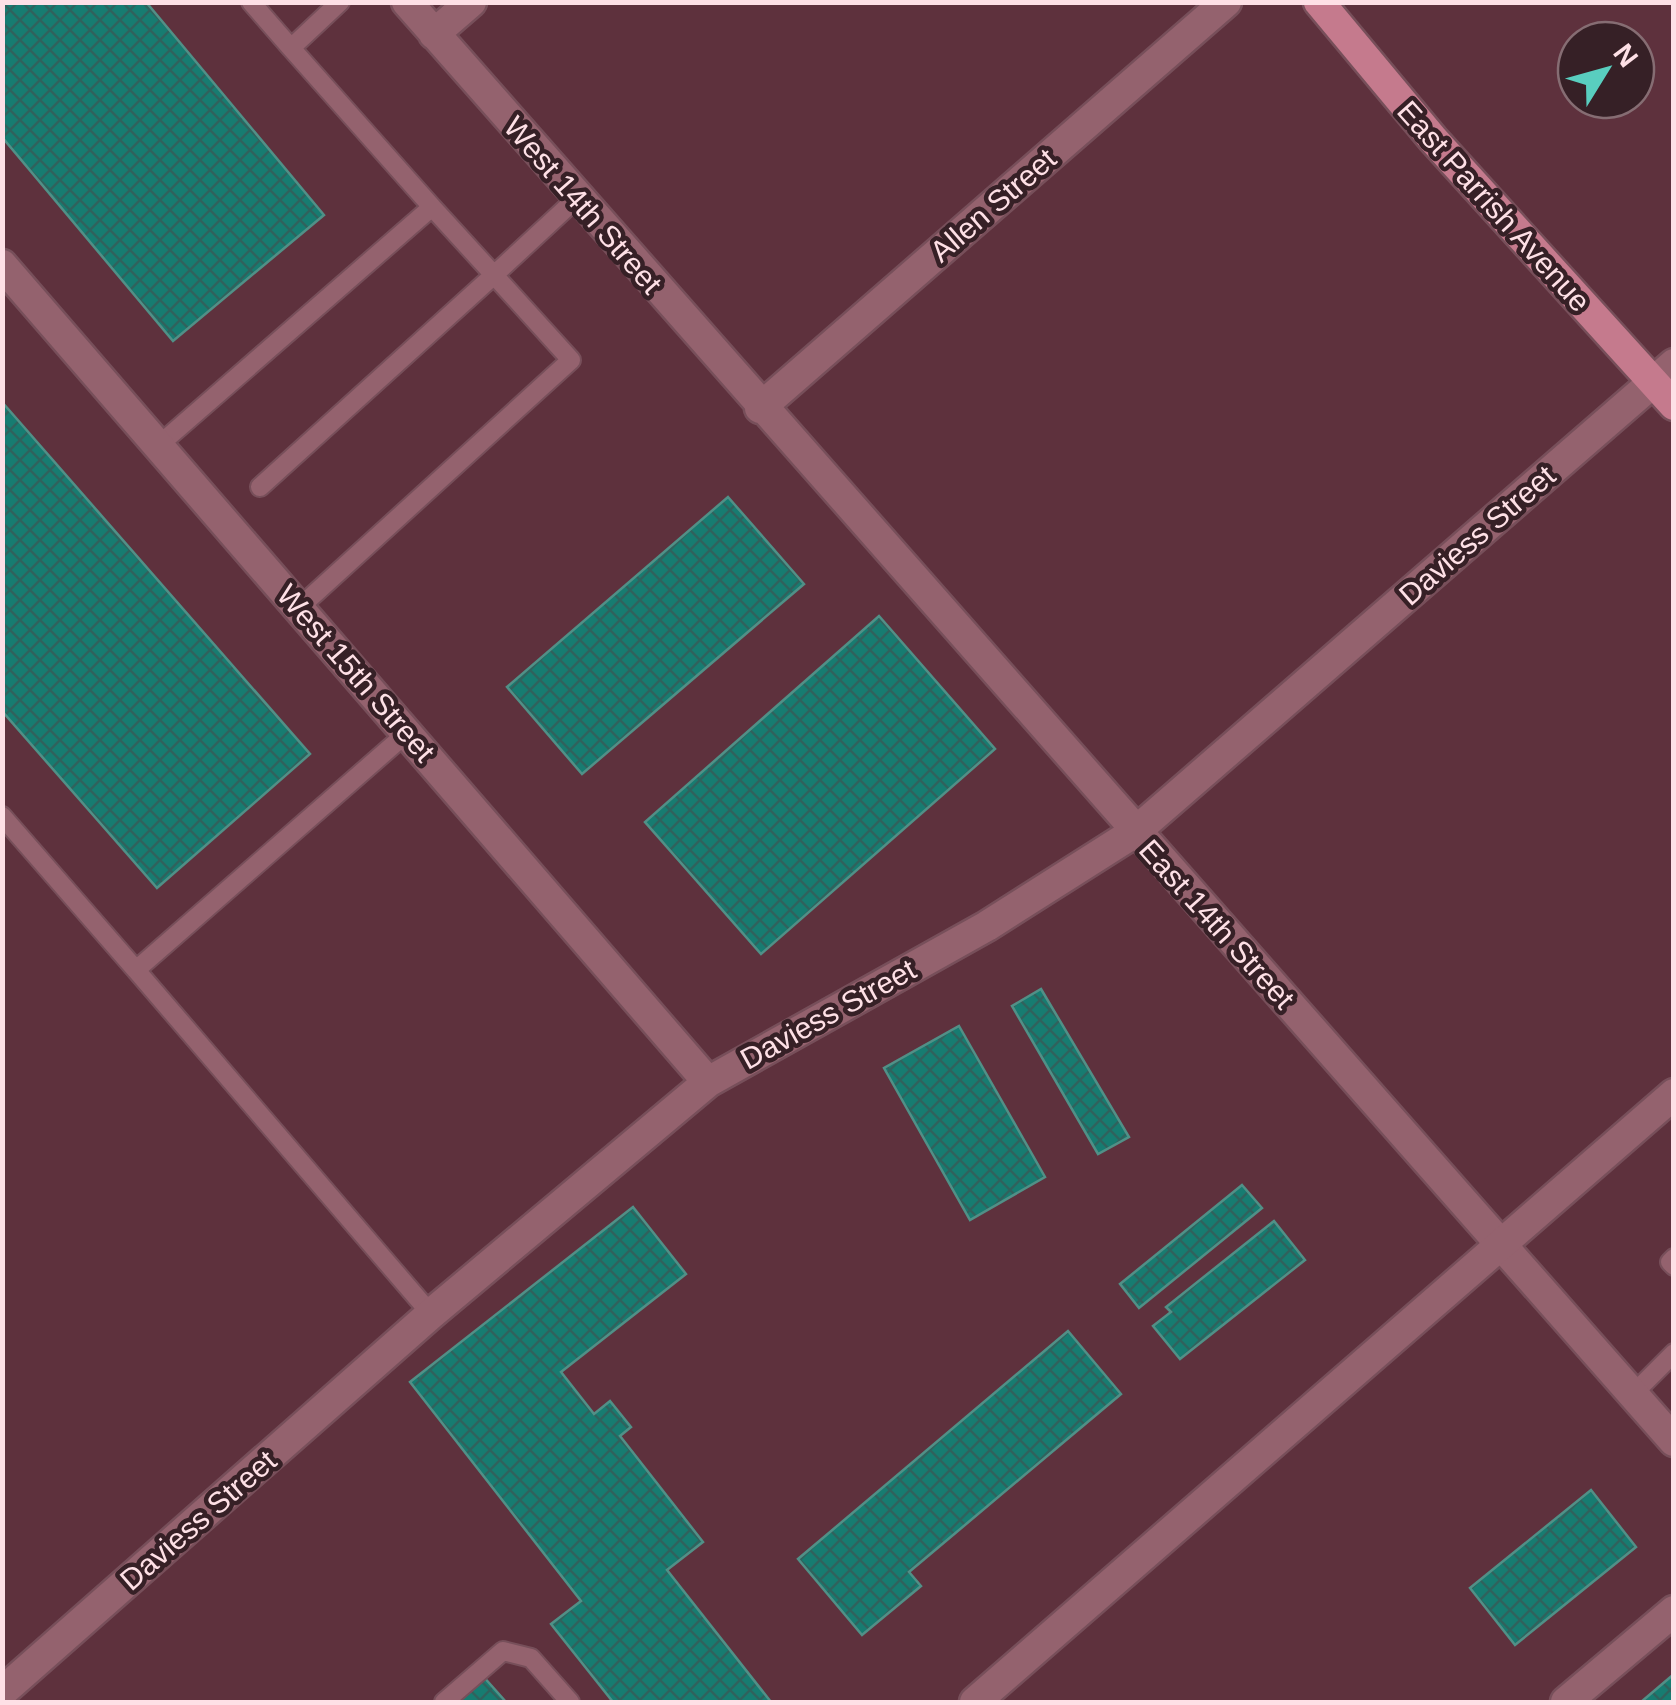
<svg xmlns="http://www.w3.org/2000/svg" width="1676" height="1705" viewBox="0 0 1676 1705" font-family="Helvetica,sans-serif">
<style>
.building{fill:url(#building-cross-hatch);stroke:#519087;stroke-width:2.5}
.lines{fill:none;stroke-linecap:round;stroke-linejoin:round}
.lane-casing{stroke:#774f5a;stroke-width:22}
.street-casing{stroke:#774f5a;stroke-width:35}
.secondary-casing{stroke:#774f5a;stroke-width:35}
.primary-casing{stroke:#774f5a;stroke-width:35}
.lane{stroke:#94626e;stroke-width:18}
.street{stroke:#94626e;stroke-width:30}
.secondary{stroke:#94626e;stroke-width:30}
.primary{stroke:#c57a8d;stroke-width:30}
.labels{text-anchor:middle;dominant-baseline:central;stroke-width:9;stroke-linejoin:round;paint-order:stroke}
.street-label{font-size:30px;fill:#fee0e6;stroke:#362026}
</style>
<defs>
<pattern id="building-cross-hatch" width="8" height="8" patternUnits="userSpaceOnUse" patternTransform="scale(2.5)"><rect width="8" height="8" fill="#177c71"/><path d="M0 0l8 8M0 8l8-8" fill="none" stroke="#2f625d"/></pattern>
</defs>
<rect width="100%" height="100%" fill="#5e313d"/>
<path class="building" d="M2,2H146L324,215L173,341L2,137Z
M2,402L310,754L157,888L2,711Z
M728,497L804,584L582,774L507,687Z
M879,616L995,749L761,954L645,822Z
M1041,989L1129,1137L1098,1154L1012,1006Z
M959,1026L1045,1177L970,1220L884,1068Z
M1242,1185L1262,1208L1139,1308L1120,1284Z
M633,1207L686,1274L561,1372L594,1414L610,1401L631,1427L620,1436L703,1542L667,1570L771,1702H613L551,1624L581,1601L410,1382Z
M1274,1221L1305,1260L1180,1359L1153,1326L1171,1312L1166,1307Z
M1068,1331L1121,1394L909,1572L921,1586L862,1635L798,1559Z
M1591,1490L1636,1547L1515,1645L1470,1588Z
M1674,1674V1702H1641Z
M482,1675L506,1702H450Z"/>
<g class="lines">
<defs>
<path id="lane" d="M251,2L291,48L340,2
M159,445L432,207L291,48
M260,487L494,275L432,207
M300,607L571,360L494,275L577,198
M408,732L136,970L431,1314
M2,816L136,970
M1674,1258L1670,1262L1674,1266
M1633,1394L1674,1353
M444,1702L503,1651L531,1658L570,1702"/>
<path id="street" d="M407,2L1674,1441
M434,34L471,2
M2,265L708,1082
M760,408L1226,2
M2,1692L431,1314L708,1082L987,926L1135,832L1674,364
M1566,1702L1674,1611"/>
<path id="secondary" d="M975,1702L1674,1094"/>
<path id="primary" d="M1319,2L1433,139L1674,405"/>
</defs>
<use href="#lane" class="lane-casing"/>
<use href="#street" class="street-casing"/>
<use href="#secondary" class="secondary-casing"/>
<use href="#primary" class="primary-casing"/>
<use href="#lane" class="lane"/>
<use href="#street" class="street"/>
<use href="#secondary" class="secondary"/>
<use href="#primary" class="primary"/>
</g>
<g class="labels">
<g class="street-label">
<text transform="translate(583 205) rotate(49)">West 14th Street</text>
<text transform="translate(993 205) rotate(-41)">Allen Street</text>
<text transform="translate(1494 206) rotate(48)">East Parrish Avenue</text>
<text transform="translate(1477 535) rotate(-41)">Daviess Street</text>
<text transform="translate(356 673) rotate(49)">West 15th Street</text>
<text transform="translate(1217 924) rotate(48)">East 14th Street</text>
<text transform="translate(828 1014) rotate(-29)">Daviess Street</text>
<text transform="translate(198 1520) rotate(-41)">Daviess Street</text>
</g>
</g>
<rect width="1676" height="1705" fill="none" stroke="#fee0e6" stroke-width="10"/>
<g transform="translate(1606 70) rotate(53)"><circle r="48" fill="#362026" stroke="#866d73" stroke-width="2.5"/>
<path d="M0-8L18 38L0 25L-18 38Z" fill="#59cebf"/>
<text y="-15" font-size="28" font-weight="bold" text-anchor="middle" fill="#fee0e6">N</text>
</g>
</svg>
